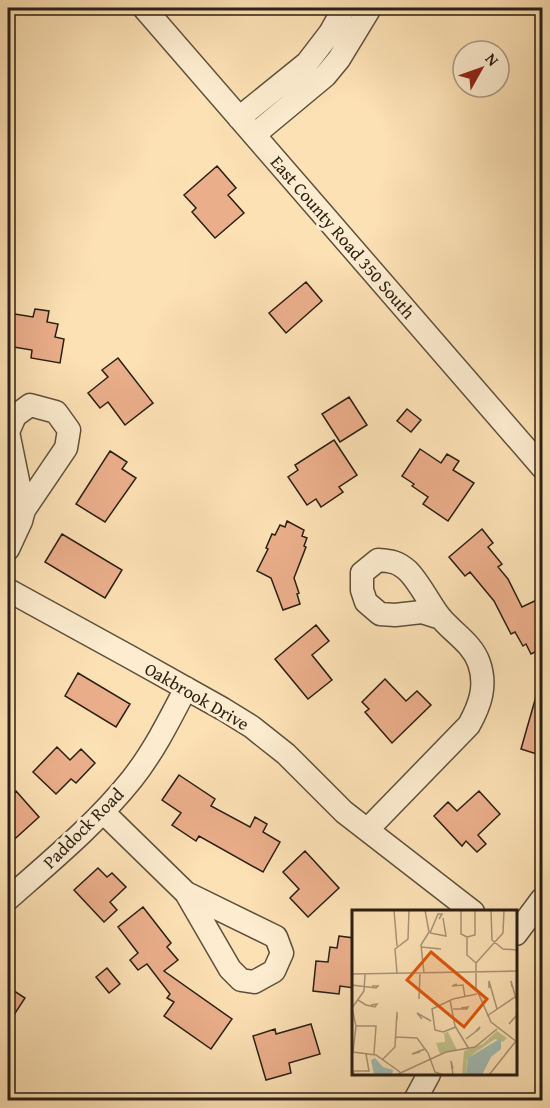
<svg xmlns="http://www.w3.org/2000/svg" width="550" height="1108" viewBox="0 0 550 1108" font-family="'Gentium Book Plus',serif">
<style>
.building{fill:#ebae8b;stroke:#2a1f14;stroke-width:1.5}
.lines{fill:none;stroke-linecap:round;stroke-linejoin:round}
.minor-casing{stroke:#5e503c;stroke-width:25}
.minor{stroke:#fdeccf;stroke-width:22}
.labels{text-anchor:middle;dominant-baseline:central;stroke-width:6;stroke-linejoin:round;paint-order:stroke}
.street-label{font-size:18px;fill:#2a1f14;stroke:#fdeccf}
.inset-road{fill:none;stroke:#a89375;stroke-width:1.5}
.view{fill:#de560c;fill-opacity:0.15;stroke:#de560c;stroke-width:3}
.inset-edge{fill:none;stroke:#2a1f14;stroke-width:3}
</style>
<rect width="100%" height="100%" fill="#fce1b5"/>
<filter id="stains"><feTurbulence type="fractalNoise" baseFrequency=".00333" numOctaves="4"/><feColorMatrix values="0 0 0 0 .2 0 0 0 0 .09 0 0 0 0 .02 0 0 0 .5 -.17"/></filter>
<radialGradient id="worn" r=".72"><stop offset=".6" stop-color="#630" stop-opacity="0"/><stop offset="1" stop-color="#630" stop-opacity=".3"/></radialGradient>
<path class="building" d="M217,166L236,188L228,195L244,213L215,238L192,212L196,208L184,195Z
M306,282L322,301L286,333L269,313Z
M35,309L49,311L47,322L58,324L55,337L64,339L60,363L31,358L32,350L8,346V313L33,317Z
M118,358L153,403L125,425L108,402L100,408L88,393L108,377L102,370Z
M349,397L367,425L340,442L322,414Z
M407,409L421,420L411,432L397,421Z
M334,440L357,475L339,487L343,492L321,507L316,499L307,505L288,477L298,470L295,465Z
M420,449L441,463L447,454L459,461L453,470L474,483L448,521L423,504L428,497L412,486L414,484L402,476Z
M110,451L127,462L122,469L136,478L105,522L76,504Z
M287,521L304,530L302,536L307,538L304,546L306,547L294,578L299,593L297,594L300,604L283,610L271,578L257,571L268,549L266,548L272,534L275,535L280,525L285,527Z
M482,529L493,543L488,547L502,564L498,567L508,579L522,607L543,597V648L531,654L526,644L523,646L515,632L511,634L494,601L470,572L465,576L449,557Z
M62,534L122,570L105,598L45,562Z
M316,625L329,641L312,655L332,680L308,699L275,659Z
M78,673L130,704L116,727L65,696Z
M385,679L406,701L417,691L431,705L392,743L365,712L369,709L362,702Z
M539,686L543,687V756L521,749Z
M57,747L70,760L81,749L95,763L76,783L71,779L56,794L33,772Z
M179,775L215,799L211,806L250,827L255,817L267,824L263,832L280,842L263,872L199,836L196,841L172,825L181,813L162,800Z
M16,791L39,817L8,845V798Z
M479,791L500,814L478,835L486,844L477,852L466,841L462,846L434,816L448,802L457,811Z
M305,851L339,888L308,917L290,898L299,889L283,872Z
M98,868L107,877L112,873L126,887L110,902L117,910L104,922L74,890Z
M143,907L171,943L167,947L178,960L164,971L232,1019L211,1049L164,1016L174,1002L167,998L170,994L147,964L138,970L130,960L138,953L118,927Z
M339,936L354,938V988L340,986L339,994L313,991L316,961L328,962L330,947L337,948Z
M107,968L120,984L109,993L96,977Z
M8,987L25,998L8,1024Z
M311,1024L320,1054L289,1063L291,1073L266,1080L253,1036L275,1029L276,1034Z"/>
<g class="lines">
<defs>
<path id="minor" d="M144,8L542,467
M239,118L307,63L330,33L344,8
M254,135L325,76L339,59L370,8
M8,549L21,521L24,510L66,448L69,430L56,412L30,405L15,416L8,432L24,510
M8,590L130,657L223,709L252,727L286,754L344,812L473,912
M103,812L186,893L230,969L241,980L254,982L274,971L282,953L276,937L186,893
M367,830L469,725C480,705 487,686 479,663C472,643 453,633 440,617C429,603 420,583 408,571C398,562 392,561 378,560L362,573V590L366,602L380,614L395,615L422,612L441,618
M8,899C51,861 96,824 132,779C154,751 170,719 186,688
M516,934L542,899
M415,1100L429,1074"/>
</defs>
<use href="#minor" class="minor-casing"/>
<use href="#minor" class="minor"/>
</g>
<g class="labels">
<g class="street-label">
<text transform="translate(343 237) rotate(49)">East County Road 350 South</text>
<text transform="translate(197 696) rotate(30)">Oakbrook Drive</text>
<text transform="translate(83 828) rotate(-45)">Paddock Road</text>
</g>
</g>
<g transform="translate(352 910)">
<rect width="165" height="165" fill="#fce1b5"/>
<path d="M145,121L155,128L151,132L143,129L121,144L115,150L114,165H110L112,141L131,134ZM96,122L105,140L88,144L84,133L93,132L92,123Z" fill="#c2c28b"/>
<path d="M149,128V139L139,147L130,165H114L116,148ZM23,148L31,157L41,160L40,165H22L19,150Z" fill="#a0bcb3"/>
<path class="inset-road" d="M42,0L45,36M73,0L77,22M109,0V24L115,27M139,0L140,30L151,39L165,40M152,0L151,23L124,53V78L139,112L165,132M78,23L94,26L91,8M78,23L86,4H90L87,9M115,27L123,25V0M115,27V45L124,53M69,37L89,39M45,63L43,39L56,29L57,0M72,63L69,35L77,22M0,64L165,61M13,64L12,81L0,98L4,116L1,142L24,145L48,162M105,74L100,76L111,75L113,87M7,76L0,75L24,78L26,76H20M160,77L159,71L165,92M137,78V71L145,99M67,89L68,63M6,90L14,95L23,97L25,94L19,95M98,90L103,116L117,139M101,99H115L116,97L109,98M135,106L163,87M162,108L157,114L165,105M70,109L65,103L79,111M4,116H24L22,144M104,117L91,122L83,120L80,99L101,89L125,84M44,127L65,128L76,143L83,162L91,165M114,129L127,119L128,117L124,121M68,142L60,144L73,139M30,150L43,137L45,102V109M101,159L99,151L101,165M1,165L2,161H17L14,144M44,165L94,142L123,137L145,119M137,165L164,131"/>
<path class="view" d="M79,42L135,89L112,117L55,70Z"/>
<rect width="165" height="165" class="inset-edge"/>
</g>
<rect width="550" height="1108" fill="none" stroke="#fce1b5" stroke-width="30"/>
<rect x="9" y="9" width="532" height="1090" fill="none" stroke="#2a1f14" stroke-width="3"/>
<rect x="15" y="15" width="520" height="1078" fill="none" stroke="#2a1f14" stroke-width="1.5"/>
<g transform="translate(481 69) rotate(50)"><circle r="28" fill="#fdeccf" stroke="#a99a84" stroke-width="1.5"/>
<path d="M0-4.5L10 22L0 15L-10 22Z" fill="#8f2418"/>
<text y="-9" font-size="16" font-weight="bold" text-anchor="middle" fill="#2a1f14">N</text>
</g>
<rect width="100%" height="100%" filter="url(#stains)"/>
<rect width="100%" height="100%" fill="url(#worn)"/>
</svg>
